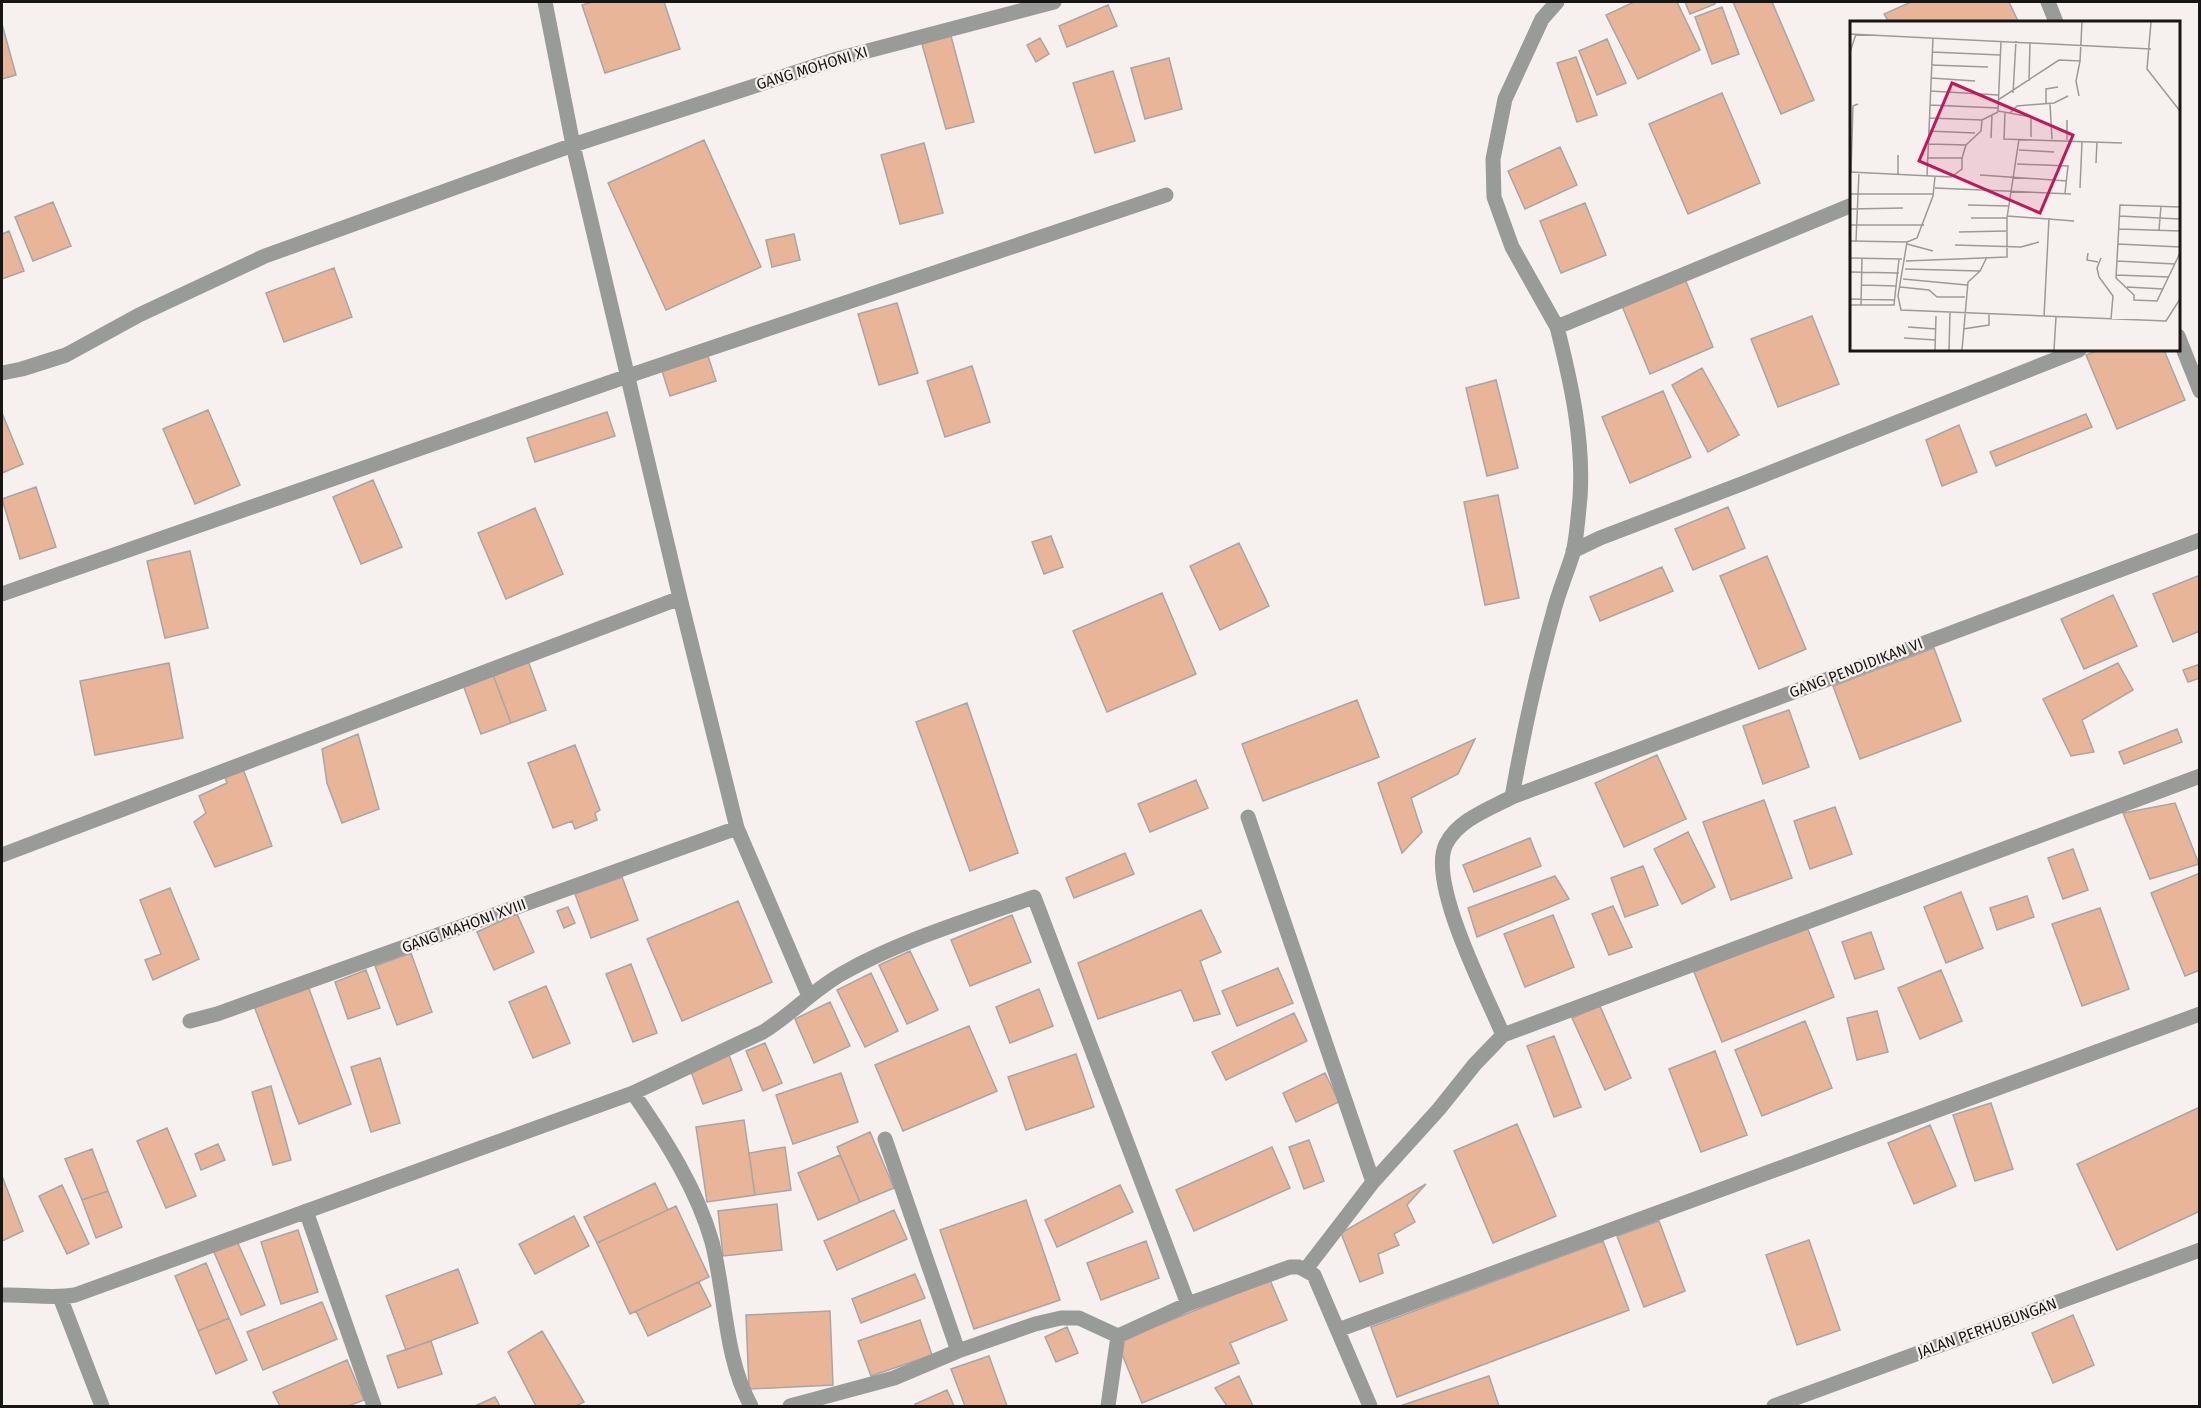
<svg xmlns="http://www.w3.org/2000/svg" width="2201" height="1408" viewBox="0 0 2201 1408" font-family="'Fira Sans',sans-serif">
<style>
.building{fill:#e9b598;stroke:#a9a5a2;stroke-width:1.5}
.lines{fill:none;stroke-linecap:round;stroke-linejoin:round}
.minor{stroke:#999b99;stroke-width:15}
.labels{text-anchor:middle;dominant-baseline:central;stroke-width:4.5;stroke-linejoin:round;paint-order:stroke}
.street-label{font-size:15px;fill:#181615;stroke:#f6f1ee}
.inset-road{fill:none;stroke:#9d9997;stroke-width:1.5}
.view{fill:#c2185b;fill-opacity:0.15;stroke:#c2185b;stroke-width:3}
.inset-edge{fill:none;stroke:#181615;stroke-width:3}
</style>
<rect width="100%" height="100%" fill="#f6f1ee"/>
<path class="building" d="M592,2H664L680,49L605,73L582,5Z
M1634,2H1677L1700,50L1638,79L1606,15Z
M1685,2H1715V4L1690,14Z
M1733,2H1772L1814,100L1781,114Z
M1911,2H2009L2018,21L1889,22L1884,14Z
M1108,5L1117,26L1067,47L1059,26Z
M1722,7L1739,54L1712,64L1695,17Z
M2,24L16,75L2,79Z
M951,36L974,122L946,129L922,44Z
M1040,38L1049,54L1036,62L1027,45Z
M1607,39L1626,83L1597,95L1579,51Z
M1576,57L1597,115L1577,122L1557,63Z
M1169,58L1182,109L1145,119L1131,68Z
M1113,71L1135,141L1095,153L1073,83Z
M1722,93L1760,183L1688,214L1649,124Z
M704,140L761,267L666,310L608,183Z
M924,143L943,213L900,224L881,155Z
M1560,147L1577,185L1525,209L1508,171Z
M53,202L71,246L33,261L15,217Z
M1585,203L1606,255L1561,273L1540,221Z
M9,231L24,271L2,279V234Z
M794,234L800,260L772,267L766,240Z
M334,268L352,317L284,342L266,293Z
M1685,279L1713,347L1650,374L1622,306Z
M897,303L918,373L879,385L858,314Z
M1812,316L1839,384L1778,407L1751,339Z
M2099,350H2164L2185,400L2117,429L2086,355Z
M708,356L716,381L670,396L662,371Z
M972,366L990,422L945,437L927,381Z
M1702,368L1739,435L1708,452L1672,385Z
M1496,380L1518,468L1487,476L1466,388Z
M1663,391L1691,457L1630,483L1602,417Z
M208,410L240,485L195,504L163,429Z
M607,412L615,436L535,462L527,438Z
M2,413L23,464L2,473Z
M2086,414L2092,427L1996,466L1990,452Z
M1959,425L1977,472L1942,486L1926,440Z
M373,480L402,547L361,564L333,497Z
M36,487L56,547L20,559L2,499Z
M1498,495L1519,598L1485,605L1464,502Z
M1728,507L1745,548L1693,570L1675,529Z
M535,508L563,574L506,599L478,533Z
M1051,536L1063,567L1044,574L1032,542Z
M1239,543L1269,606L1220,630L1190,566Z
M190,551L208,628L165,638L147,561Z
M1767,556L1806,649L1759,669L1720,576Z
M1662,567L1673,591L1600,621L1590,597Z
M2200,575V631L2173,642L2153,594Z
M1162,593L1196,674L1107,712L1073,631Z
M2113,595L2137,646L2084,669L2061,619Z
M1934,648L1961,721L1860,759L1833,686Z
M527,658L546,710L511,723L492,672Z
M169,663L183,738L95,755L80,681Z
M2118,663L2133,690L2082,720L2094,752L2071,756L2043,699Z
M2200,664V678L2188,682L2183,670Z
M492,672L511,723L481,734L462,682Z
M1357,700L1379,757L1263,801L1242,744Z
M967,703L1018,853L970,871L916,722Z
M1789,710L1809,767L1763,784L1743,726Z
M2177,729L2182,742L2124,764L2119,752Z
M358,734L379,809L342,823L327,783L322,749Z
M1475,739L1458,774L1411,798L1422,832L1402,853L1378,783Z
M575,745L600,810L595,813L597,820L575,829L572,821L553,828L528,763Z
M1657,755L1686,819L1624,847L1595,783Z
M242,766L272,846L215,867L194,822L206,813L199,796L227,783L223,772Z
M1196,780L1208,808L1150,832L1138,804Z
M1764,800L1792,878L1731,900L1703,822Z
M2175,803L2199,864L2150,879L2123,813Z
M1835,807L1852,854L1810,869L1794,821Z
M1688,832L1715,887L1682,904L1654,849Z
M1530,838L1541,866L1474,892L1463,865Z
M2073,849L2088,890L2063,899L2048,858Z
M1125,853L1134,874L1074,898L1066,878Z
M1643,866L1658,905L1625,917L1611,878Z
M2200,873V970L2185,976L2151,893Z
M1555,876L1569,899L1477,937L1468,908Z
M622,877L638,920L591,938L575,894Z
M170,888L199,959L153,980L145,960L161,954L140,900Z
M1961,892L1983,948L1946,963L1924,907Z
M2027,896L2034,917L1997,930L1990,908Z
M738,901L772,982L682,1021L647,939Z
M1613,906L1632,947L1609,955L1592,914Z
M568,907L575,923L564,928L557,911Z
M2100,908L2129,989L2082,1006L2052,924Z
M1201,910L1221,952L1200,961L1220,1014L1194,1021L1181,990L1098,1019L1078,963Z
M517,914L534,952L494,970L477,932Z
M1012,915L1031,962L970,986L951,940Z
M1553,915L1574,967L1525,987L1504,934Z
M1807,927L1834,997L1722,1042L1694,972Z
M1871,932L1884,969L1855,979L1842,942Z
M910,951L938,1010L907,1024L879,965Z
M411,953L432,1012L397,1025L375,966Z
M631,964L657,1033L633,1042L606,974Z
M1278,968L1293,1003L1237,1026L1222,991Z
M366,970L380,1008L348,1019L335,982Z
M1941,970L1962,1021L1920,1039L1898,988Z
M871,973L898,1031L865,1047L837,990Z
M308,986L351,1104L299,1124L254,1006Z
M546,986L570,1043L533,1058L509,1002Z
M1039,989L1053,1026L1010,1043L996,1007Z
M830,1002L850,1046L814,1063L795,1019Z
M1600,1006L1631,1078L1605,1090L1572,1018Z
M1877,1011L1888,1052L1857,1060L1847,1018Z
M1294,1013L1307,1041L1226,1080L1212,1052Z
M1805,1021L1832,1088L1762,1116L1735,1050Z
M969,1026L997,1091L903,1131L875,1065Z
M1554,1036L1581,1107L1554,1117L1527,1046Z
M765,1043L782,1083L763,1091L746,1051Z
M1715,1051L1747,1135L1701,1152L1669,1069Z
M1076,1054L1094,1107L1026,1130L1008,1077Z
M729,1055L742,1090L703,1104L690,1069Z
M380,1058L400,1123L371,1132L351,1067Z
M841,1073L858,1122L793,1144L776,1095Z
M1325,1073L1339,1102L1296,1122L1283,1093Z
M271,1086L291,1160L273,1165L252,1092Z
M1991,1103L2013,1169L1975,1181L1953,1115Z
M2200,1107V1211L2117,1250L2077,1164Z
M744,1120L755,1195L707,1202L696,1127Z
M1517,1124L1556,1216L1493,1243L1454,1151Z
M1930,1125L1956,1186L1914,1204L1888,1143Z
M167,1128L196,1196L166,1208L137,1141Z
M870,1132L894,1188L860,1202L837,1147Z
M1309,1140L1324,1181L1304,1189L1289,1147Z
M218,1144L225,1160L201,1170L195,1154Z
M785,1147L791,1190L755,1195L749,1153Z
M1272,1147L1290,1188L1194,1231L1176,1190Z
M92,1149L108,1191L82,1200L65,1159Z
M840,1155L860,1202L818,1220L798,1173Z
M2,1176L23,1231L2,1241Z
M655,1183L668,1210L597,1243L584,1217Z
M1426,1184L1407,1205L1415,1222L1394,1234L1399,1245L1378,1254L1383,1273L1360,1282L1341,1233Z
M62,1185L89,1244L67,1254L39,1196Z
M1120,1185L1133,1212L1057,1247L1045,1220Z
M108,1191L122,1227L96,1238L82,1200Z
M1026,1200L1060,1300L974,1329L940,1230Z
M777,1204L782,1250L723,1256L718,1211Z
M676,1206L709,1277L630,1314L597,1243Z
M894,1210L907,1239L837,1270L824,1241Z
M574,1216L589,1246L535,1274L519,1244Z
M1659,1221L1685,1291L1644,1307L1617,1236Z
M298,1230L318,1292L281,1304L261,1242Z
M1809,1240L1840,1330L1797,1345L1766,1255Z
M237,1241L265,1305L241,1315L214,1252Z
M1146,1241L1159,1278L1101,1300L1087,1263Z
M1603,1241L1629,1310L1397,1397L1371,1327Z
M206,1263L229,1318L198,1331L175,1276Z
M458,1269L478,1323L406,1350L386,1296Z
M915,1274L925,1298L861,1323L852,1299Z
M1270,1280L1287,1320L1230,1343L1239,1363L1142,1403L1117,1342Z
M699,1282L711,1306L648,1336L636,1311Z
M322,1302L337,1339L263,1370L247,1332Z
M830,1311L833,1385L749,1389L746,1315Z
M2073,1315L2094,1365L2053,1383L2032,1333Z
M229,1318L247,1360L216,1374L198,1331Z
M920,1320L932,1355L871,1376L858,1341Z
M1067,1327L1078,1353L1056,1362L1045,1337Z
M542,1331L584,1402L576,1406H536L508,1352Z
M431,1341L442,1374L398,1388L387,1356Z
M989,1356L1007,1406H965L951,1369Z
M347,1360L364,1400L348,1406H280L273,1392Z
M1239,1376L1253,1406H1227L1215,1388Z
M1489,1376L1499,1406H1400Z
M947,1390L954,1406H916L915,1404Z
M495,1397L500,1406H475Z"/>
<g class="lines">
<path class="minor" d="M545,2L573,145L680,598L737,828L809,996
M2048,2L2056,22
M1557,327L1512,247L1494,197L1493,159L1505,99L1542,19L1557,2
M2178,336L2200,391
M2,373L22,369L66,355L139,315L265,256L573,145L837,59L1054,2
M1573,551L1600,538L1744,483L2079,350
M2,594L628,376L1166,195
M1512,797C1523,735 1536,674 1553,614C1558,593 1567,573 1573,553C1577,536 1578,516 1580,498C1584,441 1571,382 1557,327L1852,205
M1248,817L1373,1182
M2,855L680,598
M190,1021L217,1014L737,828
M1503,1035C1487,996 1427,882 1446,844C1458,820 1489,809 1512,797L2200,540
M633,1093C665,1139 697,1189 712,1242C726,1296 724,1357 751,1406
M885,1139L958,1351
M306,1211L374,1406
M1306,1269L1373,1182L1439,1109L1475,1064L1503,1035L2200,776
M2,1295C26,1294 51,1299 75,1295L633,1093L763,1032C792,1014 815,988 845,972C904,939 970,920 1034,897L1188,1304
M60,1297L102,1406
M1338,1330L2200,1014
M790,1406L894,1378L958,1351L1035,1324L1061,1318H1079L1118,1336L1188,1304L1290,1267H1299L1314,1275L1370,1406
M1108,1406L1118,1336
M1774,1406L2200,1250"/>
</g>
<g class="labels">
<g class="street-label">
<text transform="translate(812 68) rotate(-17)">GANG MOHONI XI</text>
<text transform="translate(1856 668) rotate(-21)">GANG PENDIDIKAN VI</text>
<text transform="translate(464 926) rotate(-20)">GANG MAHONI XVIII</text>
<text transform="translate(1987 1328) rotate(-20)">JALAN PERHUBUNGAN</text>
</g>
</g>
<g transform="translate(1850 21)">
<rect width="330" height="330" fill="#f6f1ee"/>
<path class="inset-road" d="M301,1L297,48L330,90M0,13L301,28M151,20L148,90L181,96V116M0,31L6,13M82,31L150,34M81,44L138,46M81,57L125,60M179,60L180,21M80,70L148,74M163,72L166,20M229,75L226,60L230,40M148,79L209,39L230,40L232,1M196,83V68L208,66M200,83L202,118M80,84L148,87M155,92L154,118L272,122M160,92L167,85L204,82L218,75M79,97L132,99L148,91M217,99V119M78,110L125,112M141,117L142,94M78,123L116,124M169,129L204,131M78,137H112L116,124L131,110L132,99M246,142L247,121M167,143L218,145L215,172M0,151L101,156L112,148V137M1,151L3,85L8,83M48,153V134M130,154L217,160M77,155L83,17M85,167L221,173M230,167L232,121M0,173H84M118,184L159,185M330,186L270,184L266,257L284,274V279L307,280L330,232M0,188L53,187M157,195L224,200M269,195L330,198M121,197H157M0,204H74M269,208L330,210M309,209L311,185M109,211L156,210M0,220L57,221L67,217L83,175L85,155M6,220L9,151M57,221L48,275L51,289L316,300L330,278M57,223L83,230M268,223L330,226M105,224L171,226L189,221M238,232L237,239L248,241M0,237L52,238M251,237L247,247L249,256L263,275L261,298M56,240L157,236V197L169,118M267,240L325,243M55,248L130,250M0,251L49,252M266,254L319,256M53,258L117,264M12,264L46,265M50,266L79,269L87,276H115M277,266L313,268M0,278L45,279M0,284H44L49,238M11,284L12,237M194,296L199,197M58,306L86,308M113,308L139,304V292M54,317L86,319M85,329L86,295M99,329L100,291M112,329L118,261L130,250L137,236M204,329L206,296"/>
<path class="view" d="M102,62L223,114L190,192L69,140Z"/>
<rect width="330" height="330" class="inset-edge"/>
</g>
<rect width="2201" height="1408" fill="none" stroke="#181615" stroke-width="6"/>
</svg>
